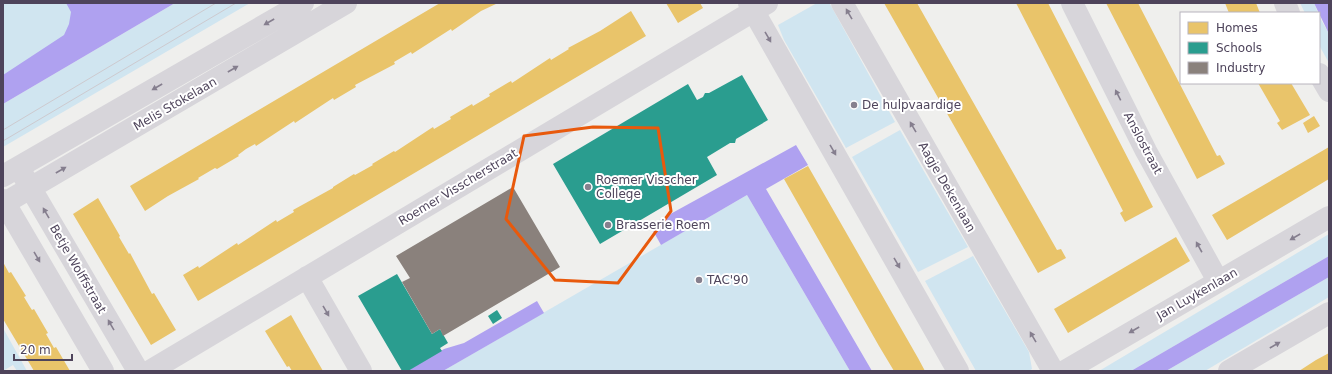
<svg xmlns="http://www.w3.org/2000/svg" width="1332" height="374" viewBox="0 0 1332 374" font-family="'DejaVu Sans',sans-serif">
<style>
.green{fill:#d0e5f0}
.water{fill:#afa1f0}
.homes{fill:#e9c46a}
.schools{fill:#2a9d8f}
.industry{fill:#8a817c}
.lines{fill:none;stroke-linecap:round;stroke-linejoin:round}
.minor{stroke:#d7d5da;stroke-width:22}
.tram{stroke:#cdcacf;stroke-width:1}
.oneway{fill:#857e8e}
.marked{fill:none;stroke:#e8590c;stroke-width:3;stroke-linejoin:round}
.poi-dot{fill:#86808e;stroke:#fff;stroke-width:1.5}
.labels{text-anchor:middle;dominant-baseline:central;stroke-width:4;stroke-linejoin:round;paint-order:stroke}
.street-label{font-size:12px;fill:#4e445b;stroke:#fff}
.poi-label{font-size:12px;fill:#4e445b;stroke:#fff;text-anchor:start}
</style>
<rect width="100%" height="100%" fill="#efefed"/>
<path class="green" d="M3,3H156L3,93Z
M175,3H250L3,147V104Z
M817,3L830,4L895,122L846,148L784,40L778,25Z
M1300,3H1314L1318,13H1305Z
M1319,16L1329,34V63L1319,45Z
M900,130L968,247L918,272L852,157Z
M747,195L850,371H443Z
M1329,234V256L1131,371H1099Z
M973,256L1029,352L1032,369L1029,371H976L925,281Z
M1329,277V297L1205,371H1166Z
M3,328L27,371H17L13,365L3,371Z"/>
<path class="water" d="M66,3H175L3,104V75L64,35L69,24L71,12Z
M1314,3H1329V34Z
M796,145L808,165L766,189L872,371H850L747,195L661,245L651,227L654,223Z
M1329,256V277L1166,371H1131Z
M537,301L544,313L443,371H407L444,349L464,343Z"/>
<path class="homes" d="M440,3H498L481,11L452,31L451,29L412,54L411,52L394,62L395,64L355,85L356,87L334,100L333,98L295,123L294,121L256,146L255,144L246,149L238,155L239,156L217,169L215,168L198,178L199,179L168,196L145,211L130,186Z
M666,3H700L703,8L678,23Z
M884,3H917L1057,250L1061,249L1066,258L1038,273Z
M1016,3H1048L1153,207L1125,222L1120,213L1123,211Z
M1106,3H1138L1217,156L1220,155L1225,164L1197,179Z
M1225,3H1256L1260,13H1229Z
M631,11L646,36L198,301L183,275L198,266L199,268L237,243L238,245L276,220L277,222L294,212L293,210L333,188V187L354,174L355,175L373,165L372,164L394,151L395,152L433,127L434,129L451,119L450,117L472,104L473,106L490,96L489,94L511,81L512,83L550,58L551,60L569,49L568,48L600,31Z
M1258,83H1291L1310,115L1282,130L1277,123L1280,121Z
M1314,116L1320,126L1308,133L1303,123Z
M1329,147V179L1227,240L1212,215Z
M808,166L918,358L925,371H894L879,346L784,179Z
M98,198L120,236L119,237L129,254L130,253L152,294L154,293L176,330L151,345L73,214Z
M1176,237L1190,261L1068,333L1054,309Z
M3,262L9,273L11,272L26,296L24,297L30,307L32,310L34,309L48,333L46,334L54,348L56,347L70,371H34L3,319Z
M291,315L304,338L323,371H292L289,366L287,367L265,331Z
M1329,353V371H1299L1316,360Z"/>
<path class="schools" d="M742,75L768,120L736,139L735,143H730L707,157L717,175L600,244L553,164L688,84L697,100L703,97L705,93H709Z
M397,274L432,334L440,329L448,343L440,348L442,351L408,371H402L358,296Z
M497,310L502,318L493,324L488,316Z"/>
<path class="industry" d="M513,187L560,267L443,336L440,329L432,334L402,282L410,278L396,256Z"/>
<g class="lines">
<path class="minor" d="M749,3L958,371
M842,3L1053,371
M1072,3L1146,151L1218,281
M1285,3L1289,13
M1319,74L1329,91
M23,175L138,371
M3,176L303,3
M3,200L103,371
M3,204L346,3
M307,277L361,371
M150,371L767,3
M1065,371L1329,217
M1229,371L1329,313"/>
<path class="tram" d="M3,130L216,3
M3,141L236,3"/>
</g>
<defs><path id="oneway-solid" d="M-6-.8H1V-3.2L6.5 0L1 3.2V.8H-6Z"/></defs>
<g class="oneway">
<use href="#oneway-solid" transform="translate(849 14) rotate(-120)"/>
<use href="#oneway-solid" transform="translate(269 22) rotate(150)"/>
<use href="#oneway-solid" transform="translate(768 37) rotate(60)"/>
<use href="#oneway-solid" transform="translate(233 69) rotate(-30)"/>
<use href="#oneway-solid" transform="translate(157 87) rotate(150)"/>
<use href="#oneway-solid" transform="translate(1118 95) rotate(-117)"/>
<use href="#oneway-solid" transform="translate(913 127) rotate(-120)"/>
<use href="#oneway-solid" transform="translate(833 150) rotate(60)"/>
<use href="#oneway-solid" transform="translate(61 170) rotate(-30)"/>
<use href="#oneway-solid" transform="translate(46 213) rotate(-120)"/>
<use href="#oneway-solid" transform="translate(1295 237) rotate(150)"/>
<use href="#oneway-solid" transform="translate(1199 247) rotate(-119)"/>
<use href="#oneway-solid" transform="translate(37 257) rotate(60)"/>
<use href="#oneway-solid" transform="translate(897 263) rotate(60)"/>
<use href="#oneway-solid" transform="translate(326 311) rotate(60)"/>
<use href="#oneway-solid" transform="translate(111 325) rotate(-120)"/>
<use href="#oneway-solid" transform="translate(1134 330) rotate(150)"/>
<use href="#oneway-solid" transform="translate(1033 337) rotate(-120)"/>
<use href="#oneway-solid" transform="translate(1275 345) rotate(-30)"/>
</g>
<path class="marked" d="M593,127L658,128L671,211L618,283L555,280L506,219L524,136Z"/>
<g class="poi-dot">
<circle cx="854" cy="105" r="4"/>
<circle cx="588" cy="187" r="4"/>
<circle cx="608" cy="225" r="4"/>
<circle cx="699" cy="280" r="4"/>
</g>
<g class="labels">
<g class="street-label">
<text transform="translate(175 104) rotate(-30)">Melis Stokelaan</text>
<text transform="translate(1143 143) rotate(62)">Anslostraat</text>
<text transform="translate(458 187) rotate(-31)">Roemer Visscherstraat</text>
<text transform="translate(947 187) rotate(60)">Aagje Dekenlaan</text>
<text transform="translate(78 269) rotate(60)">Betje Wolffstraat</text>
<text transform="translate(1197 294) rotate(-30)">Jan Luykenlaan</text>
</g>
<g class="poi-label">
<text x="862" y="105">De hulpvaardige</text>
<text x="596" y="180">Roemer Visscher<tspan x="596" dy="14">College</tspan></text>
<text x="616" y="225">Brasserie Roem</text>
<text x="707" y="280">TAC'90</text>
</g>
</g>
<rect width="1332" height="374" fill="none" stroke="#4e445b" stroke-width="8"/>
<rect x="1180" y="12" width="140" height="72" fill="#ffffff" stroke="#b8b4bd"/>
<rect x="1188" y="22" width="20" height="12" fill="#e9c46a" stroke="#b8b4bd"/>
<text x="1216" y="32" font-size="12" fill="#4e445b">Homes</text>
<rect x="1188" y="42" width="20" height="12" fill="#2a9d8f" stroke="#b8b4bd"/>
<text x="1216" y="52" font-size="12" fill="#4e445b">Schools</text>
<rect x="1188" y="62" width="20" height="12" fill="#8a817c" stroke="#b8b4bd"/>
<text x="1216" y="72" font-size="12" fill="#4e445b">Industry</text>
<path d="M14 354v6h58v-6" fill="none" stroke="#4e445b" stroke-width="2"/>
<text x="20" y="354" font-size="12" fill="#4e445b" stroke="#ffffff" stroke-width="3" paint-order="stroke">20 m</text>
</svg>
